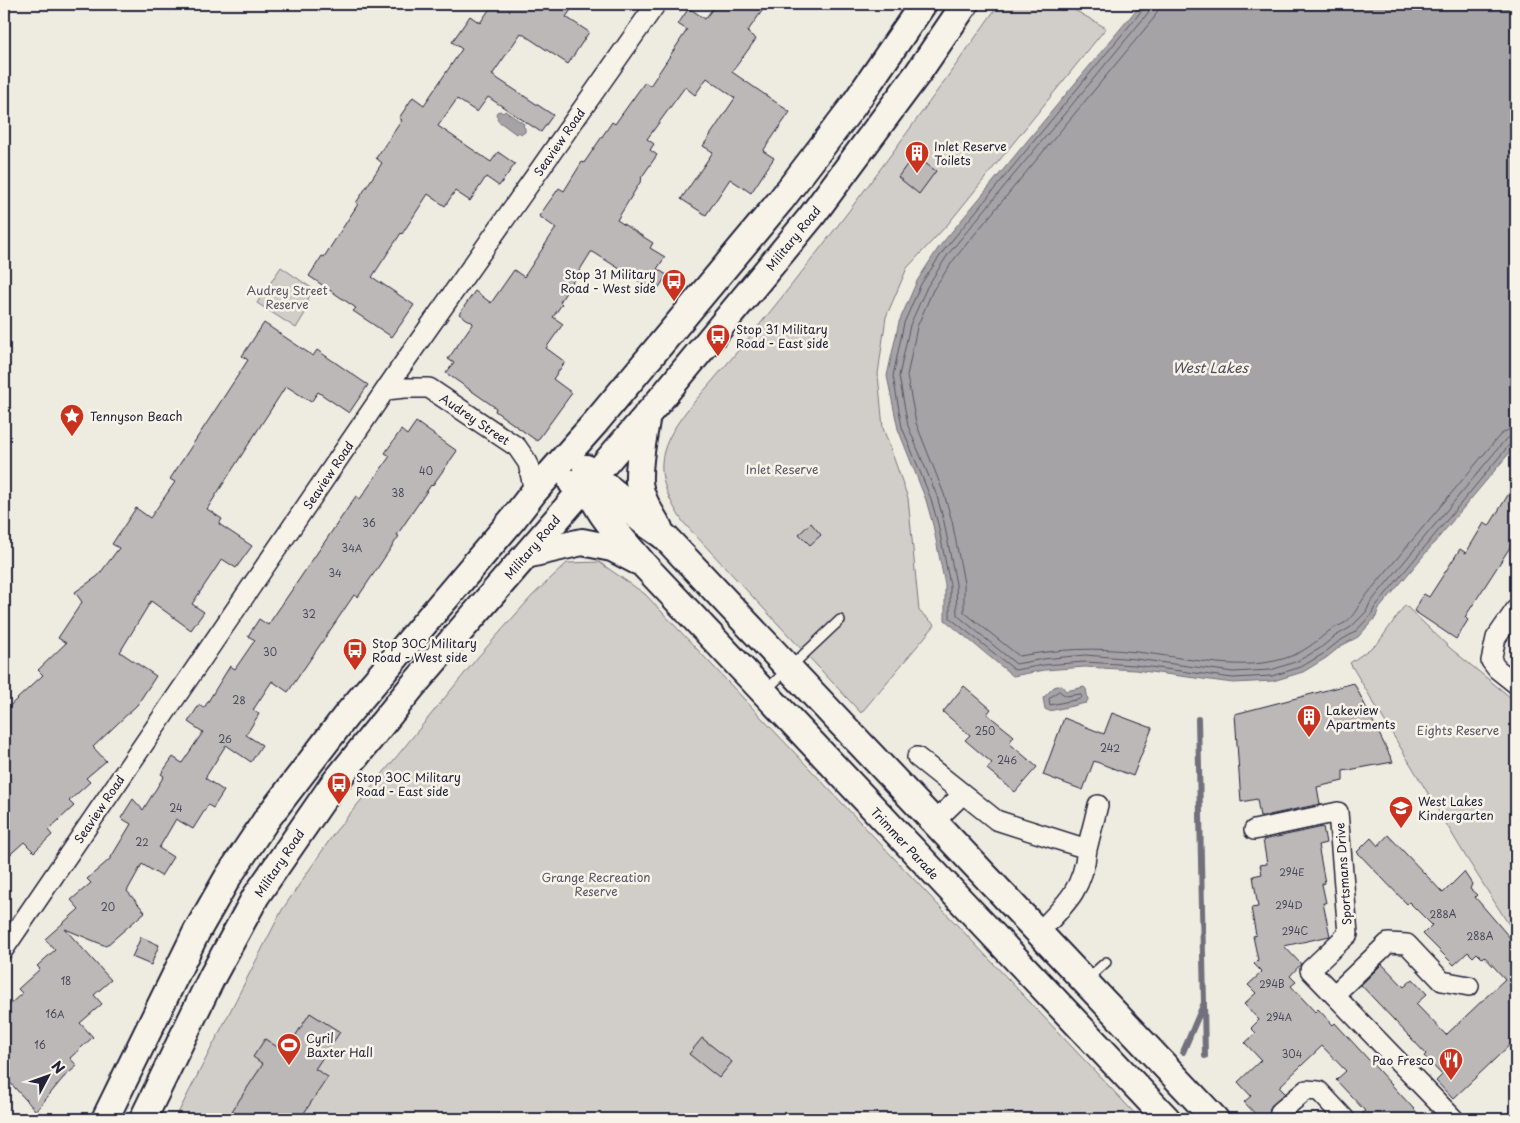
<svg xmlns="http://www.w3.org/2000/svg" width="1520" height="1123" viewBox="0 0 1520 1123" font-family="'Playpen Sans',sans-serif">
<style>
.green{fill:#d1cdc9;stroke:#7a7882}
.water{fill:#a6a3a6;stroke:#716f7b}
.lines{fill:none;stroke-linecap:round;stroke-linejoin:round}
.shore{stroke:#575666;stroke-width:1}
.stream{stroke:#716f7b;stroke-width:6}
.building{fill:#bbb8b7;stroke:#22223b}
.service-casing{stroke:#22223b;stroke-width:12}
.minor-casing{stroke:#22223b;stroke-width:22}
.secondary-casing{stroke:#22223b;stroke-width:30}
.service{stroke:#f7f3e8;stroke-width:9}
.minor{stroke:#f7f3e8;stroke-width:19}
.secondary{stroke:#f7f3e8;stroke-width:26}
.labels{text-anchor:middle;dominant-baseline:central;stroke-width:5;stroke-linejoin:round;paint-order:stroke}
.number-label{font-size:10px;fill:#48485a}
.street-label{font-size:12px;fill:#22223b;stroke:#f7f3e8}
.poi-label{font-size:12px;fill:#22223b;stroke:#f7f3e8;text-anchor:start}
.park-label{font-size:12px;fill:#575566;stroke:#f7f3e8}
.water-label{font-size:14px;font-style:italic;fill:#504f60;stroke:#f7f3e8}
</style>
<rect width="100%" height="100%" fill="#eeebe1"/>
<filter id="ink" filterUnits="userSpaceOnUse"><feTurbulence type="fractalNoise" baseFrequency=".02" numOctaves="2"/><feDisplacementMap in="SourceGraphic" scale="10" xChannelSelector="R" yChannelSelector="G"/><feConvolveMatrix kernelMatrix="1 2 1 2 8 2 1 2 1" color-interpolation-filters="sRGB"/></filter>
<g filter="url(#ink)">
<path class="green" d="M999,4H1064L1106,28L948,224L907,268L886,317L878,374L883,428L908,498L919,611L935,625L861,713L683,522C653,476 655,451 688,409C801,281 901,143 999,4Z
M281,267L313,289L308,299L307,310L296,328L257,303Z
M599,562L645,594L1140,1119H175L282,910L335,832L478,657L532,596L567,563Z
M1405,605L1450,648L1516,702V936L1466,857L1350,663L1378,643Z"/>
<path class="water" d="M1141,4H1516V445L1378,610L1376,617L1358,637L1341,646L1326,658L1303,672L1273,681L1233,683L1135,670L1085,667L1045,670L1013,676L945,620V585L933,525L926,500L898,429L887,376L899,322L917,281L939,247Z
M500,111L503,113L505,111L524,124L523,126L525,128V132L522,134L518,132L516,134L497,120L498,118L496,114L497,112Z
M1061,685L1066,691L1084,687L1086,689L1088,700L1086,703L1049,711L1045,709L1043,698L1054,687Z"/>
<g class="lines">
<path class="shore" d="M1145,4L1143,9L944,250L921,284L904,323L893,376L902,427L931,499L938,524L950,585V618L1015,670L1044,665L1085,662L1135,665L1233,678L1272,676L1301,667L1323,654L1338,642L1355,632L1371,615L1375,607L1510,444L1516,442
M1151,4L1148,13L949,253L927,287L910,325L899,376L908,426L937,496L944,522L956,584L957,615L1016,664L1043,659L1085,655L1136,659L1233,672L1271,670L1298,661L1319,649L1334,637L1351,627L1366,612L1370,603L1505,440L1510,437L1516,436
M1159,4L1157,12L1154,18L955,258L933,290L917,327L907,376L916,423L944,494L952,521L964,583V612L1019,656C1061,649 1094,647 1136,652C1187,657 1246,675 1294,655C1308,649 1318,640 1329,631C1334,627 1340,626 1346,622C1354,616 1358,606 1364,598L1500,435L1508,430L1516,429
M1059,691L1066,696L1080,694L1082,697L1080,699L1050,705L1049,699Z"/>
<path class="stream" d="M1204,1005L1205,1056
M1183,1052L1204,1003L1198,719"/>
</g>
<path class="building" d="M493,4H575L566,17L589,32L568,64L521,33L492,75L553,115L541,132L488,97L477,112L457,99L438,126L491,162L498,152L515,164L499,186L486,177L470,201L455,191L445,206L428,194L402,234L401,233L372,277L414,305L392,337L353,311L356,308L309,276L322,256L324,257L358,204L356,203L382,163L376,158L402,120L399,118L413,97L424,105L462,49L452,42L470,16L480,23Z
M716,4H767L747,32L756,39L732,72L790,112L763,151L774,158L751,193L730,179L706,215L681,199L713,152L703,146L735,98L707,78L695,95L685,87L647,139L654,144L650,150L657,155L641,178L642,179L617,220L653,243L650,248L665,257L657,269L667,275L656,292L593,252H591L560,302L562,304L553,317L563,324L546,348L565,362L553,379L572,393L537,441L495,411L496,408L446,373L454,363L448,359L473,323L459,314L475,291L491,303L514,270L524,277L556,228L539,216L559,188L564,191L582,162L584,163L612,122L615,124L645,82L650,86L687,30L678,24L689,8L705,19Z
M914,155L936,171L919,194L898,177Z
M264,323L313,356L317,350L368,385L349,413L318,392L311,402L286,386L207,509L222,519L219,524L252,546L236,568L222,559L192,604L204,612L191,630L151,601L120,652L156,676L137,705L93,747L106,761L86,778L90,782L69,801L74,806L48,830L52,835L34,852L24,842L4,860V711L43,675L38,670L66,643L58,638L82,602L75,592L98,576L119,548L112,544L136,508L150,518L175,482L170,479L248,360L242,356Z
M416,422L457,451L432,486L431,485L397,535L399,536L358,597L354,595L288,692L272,681L253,710L259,714L246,735L262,745L251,762L226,745L205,778L224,791L213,808L208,805L193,829L176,819L159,848L173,857L161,876L142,864L127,891L145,912L106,946L65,929L111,980L94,995L102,1004L80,1023L93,1037L70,1058L77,1066L63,1078L36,1111L4,1076V1010L22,993L18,989L40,969L37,966L55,950L45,939L79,909L71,900L91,883L87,879L110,859L131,824L121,818L133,799L143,810L164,776L161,774L173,757L182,763L203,732L188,722L199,705L204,708L230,666L235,669L255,640L248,636L259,619L268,625L356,496L360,499L390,456L385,453L401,430L407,435Z
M1516,482V538L1465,617L1468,620L1456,639L1414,611L1424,594L1429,597L1460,549L1466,553L1484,523L1489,526Z
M811,523L821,535L810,545L799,534Z
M1354,683L1393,762L1343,771V781L1317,787L1320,804L1260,817L1257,799L1241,802L1235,714Z
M964,686L991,709L987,714L1014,736L1009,743L1037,767L1015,792L987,769L992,763L965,740L970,735L943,712Z
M1112,713L1152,728L1133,776L1094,761L1083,790L1043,775L1064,718L1104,734Z
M1323,827L1326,843L1318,845L1325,883L1322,884L1326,903H1323L1330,936L1284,946L1301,964L1290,976L1296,982L1291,986L1315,1012L1318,1009L1333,1025L1335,1023L1423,1119H1356L1365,1111L1336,1080L1346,1071L1322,1046L1279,1087L1285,1093L1270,1108L1269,1114L1271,1119H1260L1244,1102L1251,1096L1238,1082L1261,1060L1245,1043L1256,1033L1251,1028L1259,1020L1244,1004L1256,993L1248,985L1262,972L1254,964L1258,960L1253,936L1256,935L1251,908L1258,907L1253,876L1262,874L1260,865L1267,864L1263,840Z
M1388,835L1443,893L1464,872L1472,884L1470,889L1477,895L1475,897L1516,945V1039L1453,1099L1436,1081L1442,1075L1424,1056L1426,1054L1361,985L1382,964L1404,987L1413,979L1427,994L1416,1004L1446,1035L1505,979L1484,956L1482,958L1477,953L1473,957L1468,952L1454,965L1423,934L1432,925L1409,902L1407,904L1357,852L1371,838L1378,846Z
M141,937L159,945L151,965L132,957Z
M310,1013L340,1032L315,1069L328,1077L300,1119H245L232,1111L263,1064L253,1057L265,1039L285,1052Z
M702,1038L732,1062L719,1078L689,1054Z"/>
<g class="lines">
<defs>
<path id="service" d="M766,690L840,620
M1085,981L1106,962"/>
<path id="minor" d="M386,390L405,388H429L517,447L528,463L534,492
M1516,609L1496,638L1491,661L1497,669L1516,684
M917,757L996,820L1087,849C1083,890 1066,904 1038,933
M934,822L963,794
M1254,830L1338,812L1348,934L1310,970L1454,1119
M1087,849L1098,805
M4,949L401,367L656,4
M1334,995L1388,943L1407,944L1442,981L1469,986
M1280,1112L1306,1090L1319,1091L1345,1119"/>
<path id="secondary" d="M647,414C644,436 638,459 639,481C640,498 651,514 659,528
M586,468C587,507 621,536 644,565L1167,1119
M572,483C613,479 611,492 637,516C645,524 656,530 665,537L1215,1119
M526,555L582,542L612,548L637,561
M105,1119L196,933L228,877L266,820L345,717L513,519L534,492L595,423L781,200L853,106L923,4
M143,1119L212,977L256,896L332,786L411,688L659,401L811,217L918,73L965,4"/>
</defs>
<use href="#service" class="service-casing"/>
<use href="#minor" class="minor-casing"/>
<use href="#secondary" class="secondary-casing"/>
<use href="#service" class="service"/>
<use href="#minor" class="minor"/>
<use href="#secondary" class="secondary"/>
</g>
</g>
<defs>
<symbol id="building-pin" viewBox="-11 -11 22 30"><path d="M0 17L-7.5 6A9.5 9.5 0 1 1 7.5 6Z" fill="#c8321e" stroke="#f7f3e8"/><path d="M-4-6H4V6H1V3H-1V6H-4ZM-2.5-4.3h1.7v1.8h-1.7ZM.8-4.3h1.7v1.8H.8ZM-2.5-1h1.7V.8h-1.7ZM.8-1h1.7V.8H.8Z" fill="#fff"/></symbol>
<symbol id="bus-pin" viewBox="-11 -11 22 30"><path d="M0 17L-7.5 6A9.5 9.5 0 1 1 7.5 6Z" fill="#c8321e" stroke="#f7f3e8"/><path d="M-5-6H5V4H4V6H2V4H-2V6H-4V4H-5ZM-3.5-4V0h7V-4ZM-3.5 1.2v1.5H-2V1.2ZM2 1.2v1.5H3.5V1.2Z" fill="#fff"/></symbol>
<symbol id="sight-pin" viewBox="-11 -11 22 30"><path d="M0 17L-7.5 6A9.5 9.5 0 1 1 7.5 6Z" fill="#c8321e" stroke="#f7f3e8"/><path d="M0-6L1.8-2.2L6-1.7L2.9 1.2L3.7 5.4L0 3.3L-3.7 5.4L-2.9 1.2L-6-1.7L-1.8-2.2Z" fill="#fff"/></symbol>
<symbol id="school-pin" viewBox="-11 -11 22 30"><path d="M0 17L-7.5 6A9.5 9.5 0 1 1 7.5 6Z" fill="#c8321e" stroke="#f7f3e8"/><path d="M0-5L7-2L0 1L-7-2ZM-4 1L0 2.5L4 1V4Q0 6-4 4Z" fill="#fff"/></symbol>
<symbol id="stadium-pin" viewBox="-11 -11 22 30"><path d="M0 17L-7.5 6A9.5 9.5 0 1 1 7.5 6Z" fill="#c8321e" stroke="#f7f3e8"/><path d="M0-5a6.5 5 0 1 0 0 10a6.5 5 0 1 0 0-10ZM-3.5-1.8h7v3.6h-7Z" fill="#fff"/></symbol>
<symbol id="restaurant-pin" viewBox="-11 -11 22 30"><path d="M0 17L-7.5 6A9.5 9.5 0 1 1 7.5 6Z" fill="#c8321e" stroke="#f7f3e8"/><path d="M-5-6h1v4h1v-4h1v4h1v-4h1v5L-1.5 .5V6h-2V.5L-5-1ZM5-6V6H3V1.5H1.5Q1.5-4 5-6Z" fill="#fff"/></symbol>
</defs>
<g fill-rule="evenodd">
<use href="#building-pin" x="903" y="139" width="28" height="38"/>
<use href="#bus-pin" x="660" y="267" width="28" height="38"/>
<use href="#bus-pin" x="704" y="322" width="28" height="38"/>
<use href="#sight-pin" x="58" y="402" width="28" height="38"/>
<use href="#bus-pin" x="341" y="636" width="28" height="38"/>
<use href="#building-pin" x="1295" y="703" width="28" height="38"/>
<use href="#bus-pin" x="325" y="770" width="28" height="38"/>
<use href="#school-pin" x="1387" y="794" width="28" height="38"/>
<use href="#stadium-pin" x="275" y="1031" width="28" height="38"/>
<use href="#restaurant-pin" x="1437" y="1046" width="28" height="38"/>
</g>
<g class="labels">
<g class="number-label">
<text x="426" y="470">40</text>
<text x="398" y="492">38</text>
<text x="369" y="522">36</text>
<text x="352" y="547">34A</text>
<text x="335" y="572">34</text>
<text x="309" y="613">32</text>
<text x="270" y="651">30</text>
<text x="239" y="699">28</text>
<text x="985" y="730">250</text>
<text x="225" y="738">26</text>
<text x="1110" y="747">242</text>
<text x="1007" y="759">246</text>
<text x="176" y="807">24</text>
<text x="142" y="841">22</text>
<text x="1292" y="871">294E</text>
<text x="1289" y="904">294D</text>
<text x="108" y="906">20</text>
<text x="1443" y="913">288A</text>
<text x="1295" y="930">294C</text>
<text x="1480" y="935">288A</text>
<text x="66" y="980">18</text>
<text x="1272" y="983">294B</text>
<text x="55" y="1013">16A</text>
<text x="1279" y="1016">294A</text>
<text x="40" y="1044">16</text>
<text x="1292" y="1053">304</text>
</g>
<g class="street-label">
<text transform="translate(559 142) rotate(-55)">Seaview Road</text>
<text transform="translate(793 238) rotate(-51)">Military Road</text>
<text transform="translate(475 419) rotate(34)">Audrey Street</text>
<text transform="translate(328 475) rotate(-56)">Seaview Road</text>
<text transform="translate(532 547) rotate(-50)">Military Road</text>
<text transform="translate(99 809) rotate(-56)">Seaview Road</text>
<text transform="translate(905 843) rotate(47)">Trimmer Parade</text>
<text transform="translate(279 863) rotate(-56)">Military Road</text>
<text transform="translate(1343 874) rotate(-94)">Sportsmans Drive</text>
</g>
<g class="poi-label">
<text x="934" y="146">Inlet Reserve<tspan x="934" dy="14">Toilets</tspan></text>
<text x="656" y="274" text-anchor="end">Stop 31 Military<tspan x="656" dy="14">Road - West side</tspan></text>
<text x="736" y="329">Stop 31 Military<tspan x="736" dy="14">Road - East side</tspan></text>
<text x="90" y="416">Tennyson Beach</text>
<text x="372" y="643">Stop 30C Military<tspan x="372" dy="14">Road - West side</tspan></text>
<text x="1326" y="710">Lakeview<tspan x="1326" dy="14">Apartments</tspan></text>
<text x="356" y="777">Stop 30C Military<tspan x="356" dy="14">Road - East side</tspan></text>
<text x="1418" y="801">West Lakes<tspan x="1418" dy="14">Kindergarten</tspan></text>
<text x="306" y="1038">Cyril<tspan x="306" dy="14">Baxter Hall</tspan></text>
<text x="1434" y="1060" text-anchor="end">Pao Fresco</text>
</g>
<g class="park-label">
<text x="287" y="290">Audrey Street<tspan x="287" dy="14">Reserve</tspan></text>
<text x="782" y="469">Inlet Reserve</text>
<text x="1458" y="730">Eights Reserve</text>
<text x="596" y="877">Grange Recreation<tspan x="596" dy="14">Reserve</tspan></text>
</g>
<g class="water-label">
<text x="1210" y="367">West Lakes</text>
</g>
</g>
<rect width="1520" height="1123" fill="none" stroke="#f7f3e8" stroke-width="20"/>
<rect x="10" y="10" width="1500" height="1103" fill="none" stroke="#22223b" stroke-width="2" filter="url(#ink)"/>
<g transform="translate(48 1076) rotate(49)" stroke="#f7f3e8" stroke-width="4" paint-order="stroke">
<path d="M0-4L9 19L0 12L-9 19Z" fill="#22223b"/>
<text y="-8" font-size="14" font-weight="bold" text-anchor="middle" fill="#22223b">N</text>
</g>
</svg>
